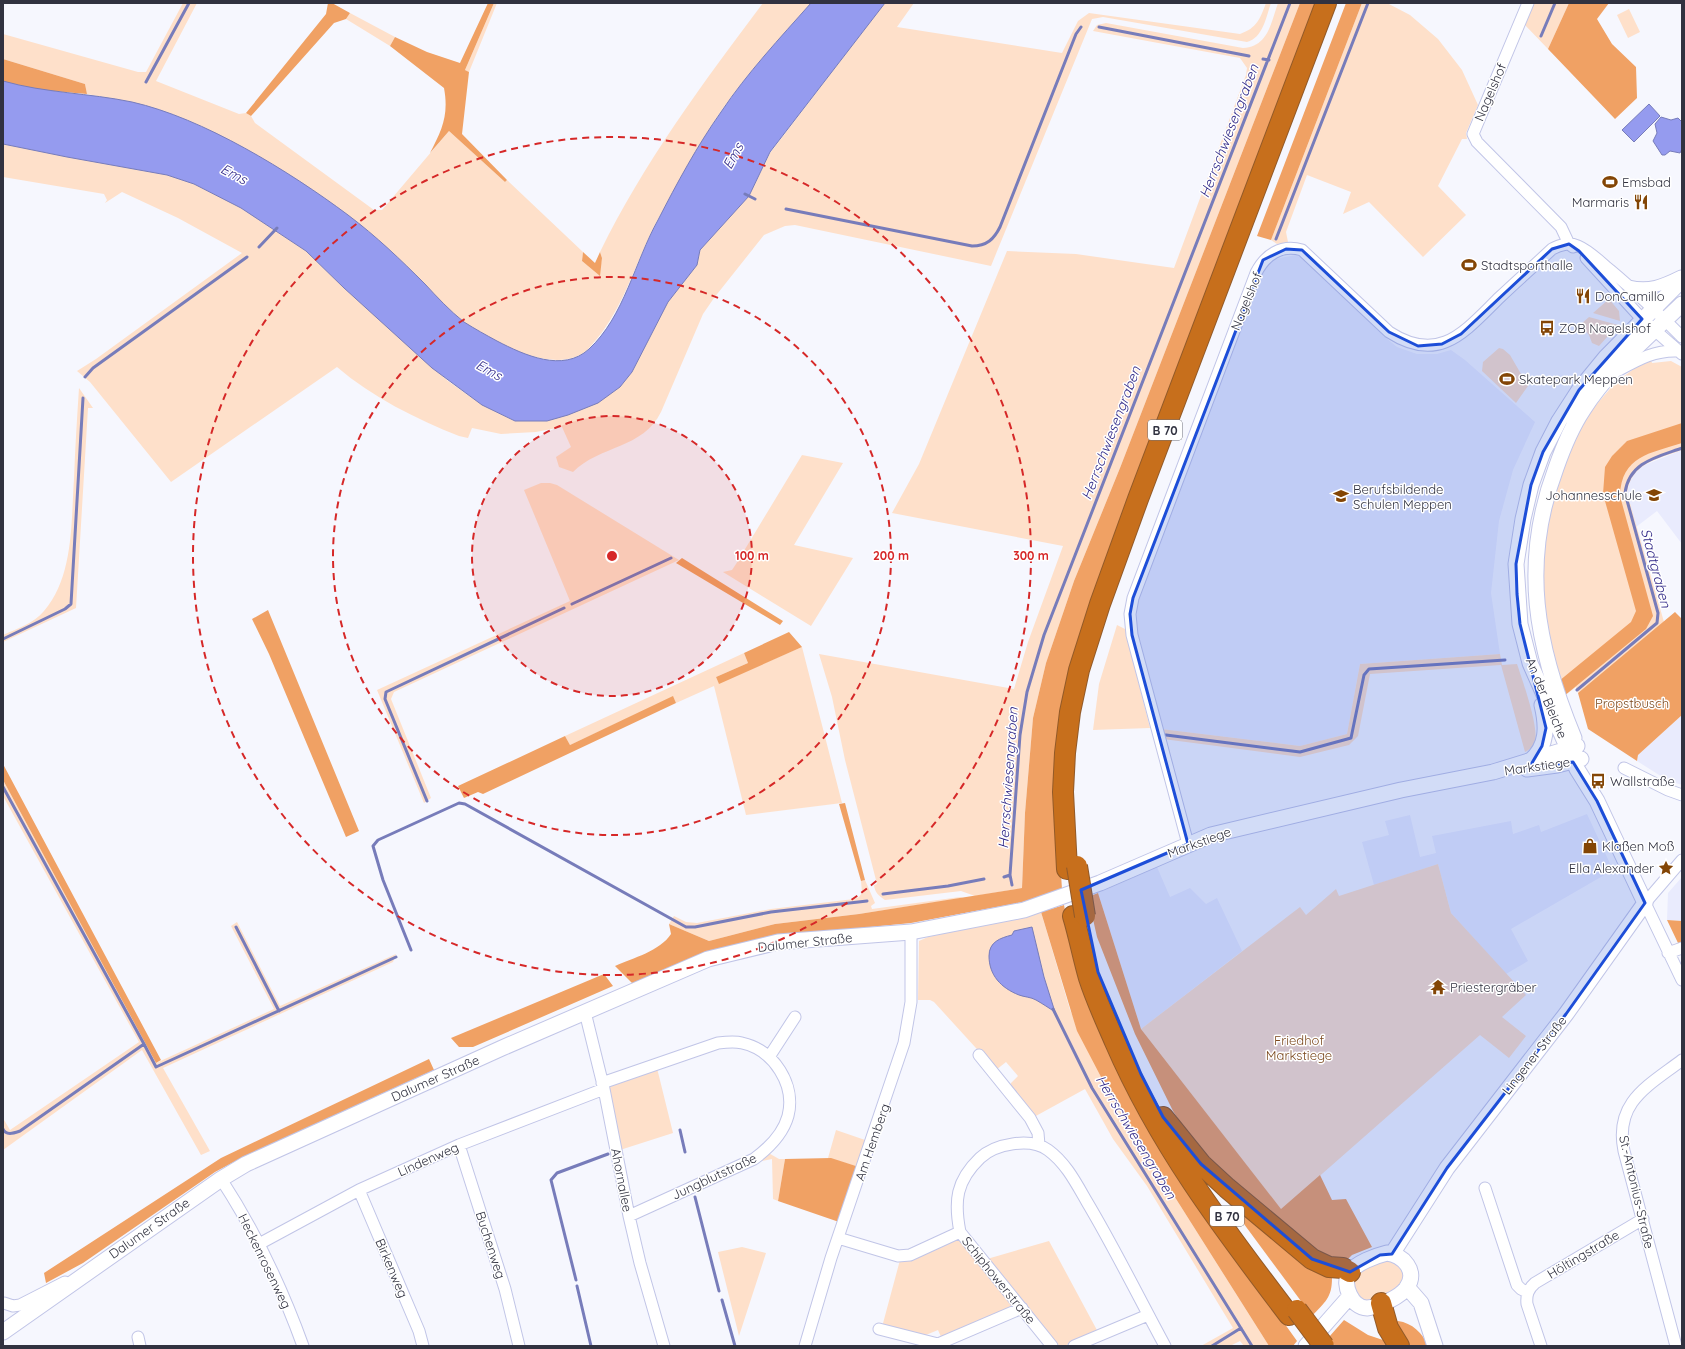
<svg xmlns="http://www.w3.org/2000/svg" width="1685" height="1349" viewBox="0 0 1685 1349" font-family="Quicksand,sans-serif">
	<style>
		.built { fill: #e9ebfd }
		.green { fill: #fee0ca }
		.forest { fill: #f0a164 }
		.water { fill: #959bef; stroke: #777cba }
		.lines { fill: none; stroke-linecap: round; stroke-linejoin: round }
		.stream { stroke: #777cba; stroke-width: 3 }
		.street-casing { stroke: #c1c5e7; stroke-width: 13 }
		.secondary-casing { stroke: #c1c5e7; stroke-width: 17 }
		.highway-casing { stroke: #925a29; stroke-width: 22 }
		.street { stroke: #fff; stroke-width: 11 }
		.secondary { stroke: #fff; stroke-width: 15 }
		.highway { stroke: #c76f1c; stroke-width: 20 }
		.highway-bridge-casing { stroke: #925a29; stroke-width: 22; stroke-linecap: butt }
		.highway-bridge { stroke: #c76f1c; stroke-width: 20 }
		.marked { fill: #1d4ed8; fill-opacity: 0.2; stroke: #1d4ed8; stroke-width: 3; stroke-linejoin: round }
		.ring { fill: none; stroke: #d62828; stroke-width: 2; stroke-dasharray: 7 5 }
		.labels { text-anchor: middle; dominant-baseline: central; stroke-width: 3; stroke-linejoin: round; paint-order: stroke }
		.shield { fill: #fff; stroke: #6f7079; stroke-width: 1 }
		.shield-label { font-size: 12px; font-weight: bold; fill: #313240 }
		.street-label { font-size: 13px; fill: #313240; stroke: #fff }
		.poi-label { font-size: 13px; fill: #313240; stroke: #fff; text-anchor: start }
		.park-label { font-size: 13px; fill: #7b481c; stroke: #fff }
		.water-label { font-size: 14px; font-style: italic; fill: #312988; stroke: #fff }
		.centre { fill: #d62828; stroke: #fff; stroke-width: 2 }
		.ring-label { font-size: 12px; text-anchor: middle; font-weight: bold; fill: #d62828; stroke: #fff; stroke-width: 3; stroke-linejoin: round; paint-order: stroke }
	</style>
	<rect width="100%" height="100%" fill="#f6f7fe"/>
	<path class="built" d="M1296 255 1303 258 1385 337 1397 347 1417 354H1437L1451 350 1465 360 1535 422 1513 470 1499 521 1491 593 1500 654 1360 664 1347 734 1300 746 1161 729 1135 632 1138 599 1261 275 1267 265 1275 259Z
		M1682 450V544L1657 511 1636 527 1627 493 1631 478 1640 467Z
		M1682 715V785L1667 780 1637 761 1638 755Z
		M1587 814 1613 870 1511 929 1528 961 1506 974 1451 913 1438 864 1374 885 1362 842 1389 835 1385 821 1410 815 1420 857 1436 853 1432 836 1511 821 1513 834 1539 825 1541 832Z
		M1157 867 1170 897 1190 888 1206 904 1217 898 1242 951 1141 1029 1098 893Z
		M1682 877V921L1667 920 1668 893Z"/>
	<path class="green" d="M183 3H197L156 81 239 114 246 113 251 116 255 123 374 210H382L449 131 505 182 507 180 583 252 582 261 599 275 602 258 600 252C644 162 703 83 763 3H811C780 38 748 72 721 111 698 145 678 183 658 219 635 262 624 310 590 347 560 380 491 342 463 321 432 297 406 263 376 238 344 211 309 187 273 165 238 144 200 124 161 110 137 102 112 99 87 94L85 84 3 59V34L138 72H146Z
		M494 3H497L469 72 465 70Z
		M885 3H914L897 27 1062 53 1078 21 1089 13 1240 34C1257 28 1260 19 1266 3H1271C1266 17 1263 38 1247 42L1103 17 1092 19 991 266 795 225 785 226 764 235 714 298 703 314 661 412C643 449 600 445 573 472L559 467 556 457 571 447 562 427 536 432 501 434 472 428 468 438 459 436C416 419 372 397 337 367L171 482 90 382 77 371 96 359 242 253 178 218 122 192 105 203 107 200 104 194 3 177V144L67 157 167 175 194 184 241 208 306 251 344 288 448 381 482 405 515 421 620 387 632 372 668 302 697 265 700 250 749 196 770 153Z
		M1278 3H1300L1120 468 1074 581 1046 663 1033 718 1025 813 1022 888 975 896 961 891 885 900C879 896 875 893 874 885L877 884 845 760 832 697 819 654 1014 689 1028 642 1063 546 892 513 919 464 1007 251 1076 254 1174 268 1246 75 1247 68 1240 58 1093 31 1097 25 1106 23 1243 48C1268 47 1271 23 1278 3Z
		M1362 3H1387L1410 15 1438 39 1462 70 1478 105 1466 133 1467 139H1462L1438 186 1466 215 1423 257 1369 202 1343 214 1351 192 1307 175 1286 232 1288 242 1277 244 1271 240Z
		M1532 3H1569L1548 49 1523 23Z
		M1629 9 1640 32 1628 38 1617 15Z
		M350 13 395 37 390 46 346 19Z
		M1609 299 1619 311 1620 321 1593 313Z
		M1589 317 1618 325 1599 346 1592 343 1589 335 1580 325Z
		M1499 348 1503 349 1510 355 1528 386 1516 403 1482 371 1483 362Z
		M1650 357 1652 363 1671 361 1682 367V450C1658 459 1631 463 1627 493L1664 622 1578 693 1576 687 1564 696 1543 620 1542 542 1568 451 1588 414 1616 382Z
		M79 388 93 408H88L76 608 3 642V635C18 628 33 624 44 611 74 576 71 522 74 479 75 449 77 419 79 388Z
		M802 455 843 463 794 545 853 558 811 626 723 572 732 570 736 564Z
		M541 483H550L557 485 679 560 394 692 391 699 431 798 424 803 377 690 570 601 524 490Z
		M1117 625 1125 629 1150 728 1093 730 1099 684Z
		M802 647 842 803 746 815 714 686 676 703 673 697 570 745 565 736 744 653 748 663 716 677 719 683Z
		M1500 654 1502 665 1517 664C1522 679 1539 727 1535 741 1534 746 1529 750 1525 752L1501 665 1370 674 1358 736 1349 745 1300 757 1163 739 1161 729 1300 746 1347 734 1360 664Z
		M3 780 156 1063 274 1009 231 926 237 922 280 1006 396 954 393 962 163 1068 210 1151 201 1155 142 1050 3 1150V1118L10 1130 139 1042 3 796Z
		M1438 864 1451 913 1526 995 1502 1017 1526 1036 1509 1058 1480 1035 1281 1210 1141 1029 1300 907 1306 915 1336 889 1339 896Z
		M865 880 875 903 871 906 872 909 960 897 963 898 859 914 775 924 709 941 669 924 674 916 686 922 697 923 771 909 854 899 859 897 862 893 861 881Z
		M1041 912 1070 1010 1111 1096 1269 1346H1244L1240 1341 1230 1346H1201L1233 1328 1147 1186 1113 1139 1085 1089 1034 1117 1010 1087 1011 1083 1018 1076 1006 1062 996 1070 934 1002 930 1000H918L919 941 928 937Z
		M656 1064 673 1133 620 1150 606 1082Z
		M836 1130 868 1141 859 1167 828 1158Z
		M765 1151 779 1159H785L778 1201 773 1199 772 1159 742 1165Z
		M952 1240 961 1241 1013 1303 1009 1310 942 1339 938 1330 921 1337 882 1327 900 1260Z
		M1049 1241 1098 1332 1064 1346 1055 1344 987 1259Z
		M742 1247 766 1253 739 1336 718 1252Z
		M1392 1259 1404 1270C1403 1295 1386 1295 1366 1302L1353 1294V1278C1363 1268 1378 1260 1392 1259Z"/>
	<path class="forest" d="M328 3H332L350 13 346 19 334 23 251 116 246 113 326 14Z
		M488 3H494L465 70 469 72 462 134 507 180 505 182 449 131 430 153C442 130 449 115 444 88L390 46 395 37 427 52 460 63Z
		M1300 3H1316L1094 596 1057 816 1062 889 1023 902 911 923 779 936 633 984 615 966C633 958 660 951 671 934L669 924 709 941 775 924 859 914 1022 888 1025 813 1033 718 1046 663 1074 581 1120 468Z
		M1346 3H1362L1271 240 1257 236Z
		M1569 3H1609L1597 19 1612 44 1636 67 1637 98 1615 119 1548 49Z
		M3 59 85 84 87 94 40 90 4 82 3 81Z
		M583 252 595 263 600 252 602 258 600 276 582 261Z
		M1682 423V443C1651 453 1621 456 1620 496L1653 616 1646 629 1564 696 1559 681 1631 622 1636 611 1603 494 1605 467 1612 456 1627 441Z
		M682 558 783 621 780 625 676 563Z
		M268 610 359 831 346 837 269 654 252 619Z
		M1675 612 1682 619V715L1638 755 1637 761 1588 729 1578 693Z
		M789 632 802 647 719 684 716 677 748 663 744 653Z
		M673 696 676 703 483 794 478 792 464 798 458 786 565 736 570 745Z
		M3 764 161 1060 156 1063 3 780Z
		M845 803 865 880 861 881 839 804Z
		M1098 893 1141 1029 1281 1209 1320 1175 1332 1200 1346 1199 1372 1247 1352 1255 1344 1263 1328 1261 1202 1157 1173 1111 1135 1034 1097 937 1088 897Z
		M1064 905 1070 937 1081 972 1232 1250 1297 1341 1293 1346H1269L1111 1096 1077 1031 1041 912Z
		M1667 920 1682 921V942L1678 943Z
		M604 974 613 986 473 1047H459L451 1038Z
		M429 1059 434 1070 245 1156 215 1172 83 1263 46 1283 44 1273 221 1158Z
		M831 1158 859 1167 839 1222 778 1201 785 1159Z
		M1227 1201 1309 1268 1332 1278C1332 1298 1325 1302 1312 1316Z
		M1344 1320 1368 1335 1389 1342 1391 1346H1335L1329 1337Z
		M1398 1321C1412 1323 1423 1333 1428 1346H1406L1394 1323Z"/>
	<path class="water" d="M811 3H885L770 152 749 196 700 250 697 265 668 302 632 372 620 387 598 403 568 415 547 421H515L482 405 432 368 344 288 306 251 241 208 194 184 167 175 67 157 3 144V81C45 93 89 93 132 102 203 118 289 171 348 215 376 236 401 260 425 284 437 297 450 311 464 322 475 329 486 335 497 341 524 355 563 373 589 349 624 317 635 261 658 220 677 183 697 146 721 112 747 73 780 38 811 3Z
		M1649 104 1660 116 1634 142 1622 130Z
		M1661 117 1671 120 1678 118 1682 122V149L1680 153 1670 151 1665 155H1662L1653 141 1657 133 1655 124Z
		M1032 927 1044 977 1055 1012C1049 1008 1043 1004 1036 1000 1031 997 1024 997 1019 995 1001 988 989 975 989 956 989 942 1000 938 1012 935L1014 931Z"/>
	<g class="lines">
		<path class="stream" d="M1099 27 1249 56
			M1541 36 1555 3
			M1263 59 1269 60
			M146 82 189 3
			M745 194 755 199
			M786 209 972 246C987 246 994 239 1000 227L1076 34 1081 27
			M1276 239 1368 3
			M259 247 277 228
			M85 377 93 368 247 257
			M572 604 671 558
			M3 639 65 609 71 604 83 398
			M1577 690 1657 623 1658 613 1625 493C1629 462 1657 457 1682 448
			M1166 735 1300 752 1351 738 1364 675 1369 669 1505 660
			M3 787 144 1044
			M427 801 385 699 386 692 564 608
			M1004 877 1010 875
			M1012 885 1010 875 1020 735 1027 692 1044 635 1290 3
			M883 894 948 886 984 879
			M236 927 279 1011
			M411 950 383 880 373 846 378 840 459 803 465 804 686 927H695L771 912 867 901
			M1053 1009 1092 1088 1252 1346
			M3 1129C6 1136 14 1133 20 1131L144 1044 156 1067 396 957
			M680 1130 685 1152
			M695 1197 719 1291
			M576 1280 551 1180 557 1173 608 1154
			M577 1286 591 1346
			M722 1300 735 1346
			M1212 1346 1241 1328"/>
		<g class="street-casing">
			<path id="street" d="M1528 3 1473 134 1477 142 1561 227 1569 244 1573 247
				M1586 258 1642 319 1682 354
				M1629 286C1649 291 1663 285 1681 276
				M1619 370C1639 359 1655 350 1678 351
				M1624 768 1668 790 1682 795
				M1188 844 1132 635 1130 614 1133 598 1256 273C1265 255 1281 244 1302 250L1389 332C1440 365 1465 331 1500 297 1517 281 1535 265 1552 249 1560 245 1568 242 1578 246 1590 251 1600 262 1610 270 1635 291 1659 314 1682 337
				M1682 860 1645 903 1682 980
				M1668 953 1682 948
				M585 1012 604 1089 629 1216 640 1263 664 1346
				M979 1055 1030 1118 1038 1133 1039 1145
				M769 1057 795 1017
				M602 1083 718 1043C726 1042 735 1041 742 1043 774 1050 796 1085 788 1116 783 1134 769 1148 754 1159L629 1216
				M459 1145 505 1289 519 1346
				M221 1179C255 1231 282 1288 303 1346
				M1485 1188 1517 1285 1521 1289 1527 1292
				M359 1190 419 1331 423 1346
				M838 1238 898 1256 910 1255 960 1232
				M259 1244 359 1190 459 1145 604 1089
				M4 1303 13 1306 20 1305 65 1282
				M879 1329 938 1344 1022 1308
				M138 1337 140 1346
				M805 1346 831 1258 904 1043 911 1002V932
				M1052 1346 960 1232C954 1201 956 1181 980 1158 995 1144 1030 1137 1048 1150 1066 1163 1076 1183 1087 1202 1115 1249 1139 1298 1165 1346
				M1074 1346 1148 1315
				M1541 1346 1527 1304C1526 1295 1528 1289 1535 1283L1643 1219
				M1676 1346 1624 1151C1614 1102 1648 1086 1682 1060"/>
		</g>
		<g class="secondary-casing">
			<path id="secondary" d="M1574 738C1536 646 1520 564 1556 468 1563 448 1571 428 1583 410 1608 370 1648 337 1682 304
				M1530 761C1548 746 1547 726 1542 705
				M1527 769 1557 765 1581 759
				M1387 1253C1403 1255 1418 1271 1407 1287 1401 1297 1378 1307 1367 1308 1352 1308 1342 1285 1349 1273 1356 1263 1375 1256 1387 1253Z
				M1392 1254 1447 1168 1566 1014 1645 903 1597 801 1577 769 1530 663 1520 624 1516 564 1523 519 1531 485 1543 452 1559 421 1579 390 1606 357 1682 280
				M1407 1287 1421 1303 1435 1346
				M3 1332 221 1179 246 1164 502 1048 708 959 778 942 911 932 1024 910 1100 883 1211 835 1401 790 1493 772 1577 746
				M1306 1346 1350 1296"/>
		</g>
		<g class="highway-casing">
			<path id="highway" d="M1067 869 1063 792 1065 753 1070 712 1079 670 1100 604 1138 499 1326 3
				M1073 916C1079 936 1083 957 1089 978 1096 1000 1106 1021 1115 1042 1159 1144 1222 1227 1289 1315
				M1163 1117 1201 1164 1227 1188 1312 1259 1329 1267 1343 1268 1350 1272
				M1381 1303 1388 1328 1399 1346"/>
		</g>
		<use href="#street" class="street"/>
		<use href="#secondary" class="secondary"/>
		<use href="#highway" class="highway"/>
		<g class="highway-bridge-casing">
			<path id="highway-bridge" d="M1077 866 1085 916
				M1297 1310 1324 1346"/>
		</g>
		<use href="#highway-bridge" class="highway-bridge"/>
	</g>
	<path class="marked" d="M1569 244 1579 251 1642 319 1579 390 1543 452 1531 485 1516 564 1517 594 1520 624 1546 728 1542 746 1529 768 1573 762 1597 801 1645 903 1566 1014 1447 1168 1392 1254 1380 1255 1350 1272 1312 1259 1201 1164 1163 1117 1141 1074 1098 972 1081 890 1188 844 1132 635 1130 614 1133 598 1263 260 1286 249 1302 250 1389 332 1418 346 1442 344 1461 334 1552 249Z"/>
	<circle cx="612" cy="556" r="140" fill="#d62828" fill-opacity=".12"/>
	<g class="ring">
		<circle cx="612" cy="556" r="140"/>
		<circle cx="612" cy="556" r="279"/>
		<circle cx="612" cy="556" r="419"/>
	</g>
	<defs>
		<g id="stadium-bare" transform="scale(1.2)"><path d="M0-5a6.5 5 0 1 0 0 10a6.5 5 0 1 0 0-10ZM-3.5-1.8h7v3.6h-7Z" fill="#834505" stroke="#fff" stroke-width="2.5" paint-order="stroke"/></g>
		<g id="restaurant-bare" transform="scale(1.2)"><path d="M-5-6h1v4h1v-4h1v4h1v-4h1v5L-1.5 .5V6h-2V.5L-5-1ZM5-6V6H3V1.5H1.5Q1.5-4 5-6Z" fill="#834505" stroke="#fff" stroke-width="2.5" paint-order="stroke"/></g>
		<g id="bus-bare" transform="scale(1.2)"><path d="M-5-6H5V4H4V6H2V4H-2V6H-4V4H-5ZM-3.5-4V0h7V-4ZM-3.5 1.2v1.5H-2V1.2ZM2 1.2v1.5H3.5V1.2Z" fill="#834505" stroke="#fff" stroke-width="2.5" paint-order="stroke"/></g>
		<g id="school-bare" transform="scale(1.2)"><path d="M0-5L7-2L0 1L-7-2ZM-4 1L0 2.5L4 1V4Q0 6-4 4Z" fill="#834505" stroke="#fff" stroke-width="2.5" paint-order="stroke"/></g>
		<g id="shop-bare" transform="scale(1.2)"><path d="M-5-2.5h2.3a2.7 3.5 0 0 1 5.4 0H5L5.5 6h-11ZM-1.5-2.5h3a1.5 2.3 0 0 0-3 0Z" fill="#834505" stroke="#fff" stroke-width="2.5" paint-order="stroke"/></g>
		<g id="sight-bare" transform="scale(1.2)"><path d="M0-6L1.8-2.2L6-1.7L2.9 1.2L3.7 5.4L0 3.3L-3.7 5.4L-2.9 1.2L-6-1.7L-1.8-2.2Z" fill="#834505" stroke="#fff" stroke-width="2.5" paint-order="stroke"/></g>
		<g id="temple-bare" transform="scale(1.2)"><path d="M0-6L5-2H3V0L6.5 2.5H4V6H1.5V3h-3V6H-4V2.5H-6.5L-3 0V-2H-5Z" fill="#834505" stroke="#fff" stroke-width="2.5" paint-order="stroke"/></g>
	</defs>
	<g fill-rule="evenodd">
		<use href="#stadium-bare" x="1610" y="182"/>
		<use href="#restaurant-bare" x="1641" y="202"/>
		<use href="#stadium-bare" x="1469" y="265"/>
		<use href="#restaurant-bare" x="1583" y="296"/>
		<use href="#bus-bare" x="1547" y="328"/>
		<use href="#stadium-bare" x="1507" y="379"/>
		<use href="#school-bare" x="1654" y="495"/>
		<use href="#school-bare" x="1341" y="496"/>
		<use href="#bus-bare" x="1598" y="781"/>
		<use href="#shop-bare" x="1590" y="846"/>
		<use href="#sight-bare" x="1666" y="868"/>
		<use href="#temple-bare" x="1438" y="987"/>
	</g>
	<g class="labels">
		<g class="shield">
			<rect x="1148" y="420" width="34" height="20" rx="3"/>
			<rect x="1210" y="1206" width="34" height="20" rx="3"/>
		</g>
		<g class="shield-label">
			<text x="1165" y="430">B 70</text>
			<text x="1227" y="1216">B 70</text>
		</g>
		<g class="street-label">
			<text transform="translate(1490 92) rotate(-67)">Nagelshof</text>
			<text transform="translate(1246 301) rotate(-68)">Nagelshof</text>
			<text transform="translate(1547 698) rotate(67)">An der Bleiche</text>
			<text transform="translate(1537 766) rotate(-8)">Markstiege</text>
			<text transform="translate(1199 842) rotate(-20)">Markstiege</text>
			<text transform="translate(805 942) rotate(-6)">Dalumer Straße</text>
			<text transform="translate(1534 1055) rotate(-52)">Lingener Straße</text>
			<text transform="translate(435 1078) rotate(-24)">Dalumer Straße</text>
			<text transform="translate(872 1142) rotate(-71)">Am Hemberg</text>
			<text transform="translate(428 1159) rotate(-24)">Lindenweg</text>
			<text transform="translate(714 1176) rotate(-25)">Jungblutstraße</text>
			<text transform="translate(622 1180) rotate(79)">Ahornallee</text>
			<text transform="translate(1637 1192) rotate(77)">St.-Antonius-Straße</text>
			<text transform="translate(149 1228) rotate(-35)">Dalumer Straße</text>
			<text transform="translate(491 1245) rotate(72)">Buchenweg</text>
			<text transform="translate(1583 1254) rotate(-31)">Höltingstraße</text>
			<text transform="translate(265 1261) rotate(64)">Heckenrosenweg</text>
			<text transform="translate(392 1268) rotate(67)">Birkenweg</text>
			<text transform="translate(999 1280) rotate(51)">Schiphowerstraße</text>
		</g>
		<g class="poi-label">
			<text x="1622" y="182">Emsbad</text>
			<text x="1629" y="202" text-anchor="end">Marmaris</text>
			<text x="1481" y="265">Stadtsporthalle</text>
			<text x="1595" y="296">DonCamillo</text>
			<text x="1559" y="328">ZOB Nagelshof</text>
			<text x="1519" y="379">Skatepark Meppen</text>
			<text x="1353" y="489">Berufsbildende<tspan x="1353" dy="15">Schulen Meppen</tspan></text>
			<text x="1642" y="495" text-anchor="end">Johannesschule</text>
			<text x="1610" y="781">Wallstraße</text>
			<text x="1602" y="846">Klaßen Moß</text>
			<text x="1654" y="868" text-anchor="end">Ella Alexander</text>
			<text x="1450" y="987">Priestergräber</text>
		</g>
		<g class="park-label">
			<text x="1632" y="703">Propstbusch</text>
			<text x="1299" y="1040">Friedhof<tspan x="1299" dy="15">Markstiege</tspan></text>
		</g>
		<g class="water-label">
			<text transform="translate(1229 131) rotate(-69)">Herrschwiesengraben</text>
			<text transform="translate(733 156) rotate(-61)">Ems</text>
			<text transform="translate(234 174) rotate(28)">Ems</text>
			<text transform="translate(489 370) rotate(29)">Ems</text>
			<text transform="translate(1111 433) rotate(-69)">Herrschwiesengraben</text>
			<text transform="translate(1656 568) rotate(75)">Stadtgraben</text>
			<text transform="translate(1008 778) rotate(-86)">Herrschwiesengraben</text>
			<text transform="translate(1136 1137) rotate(59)">Herrschwiesengraben</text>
		</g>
	</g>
	<circle cx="612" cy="556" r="6" class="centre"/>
	<g class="ring-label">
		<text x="752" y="560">100 m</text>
		<text x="891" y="560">200 m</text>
		<text x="1031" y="560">300 m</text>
	</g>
	<rect width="1685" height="1349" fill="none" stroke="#313240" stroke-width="8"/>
</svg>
